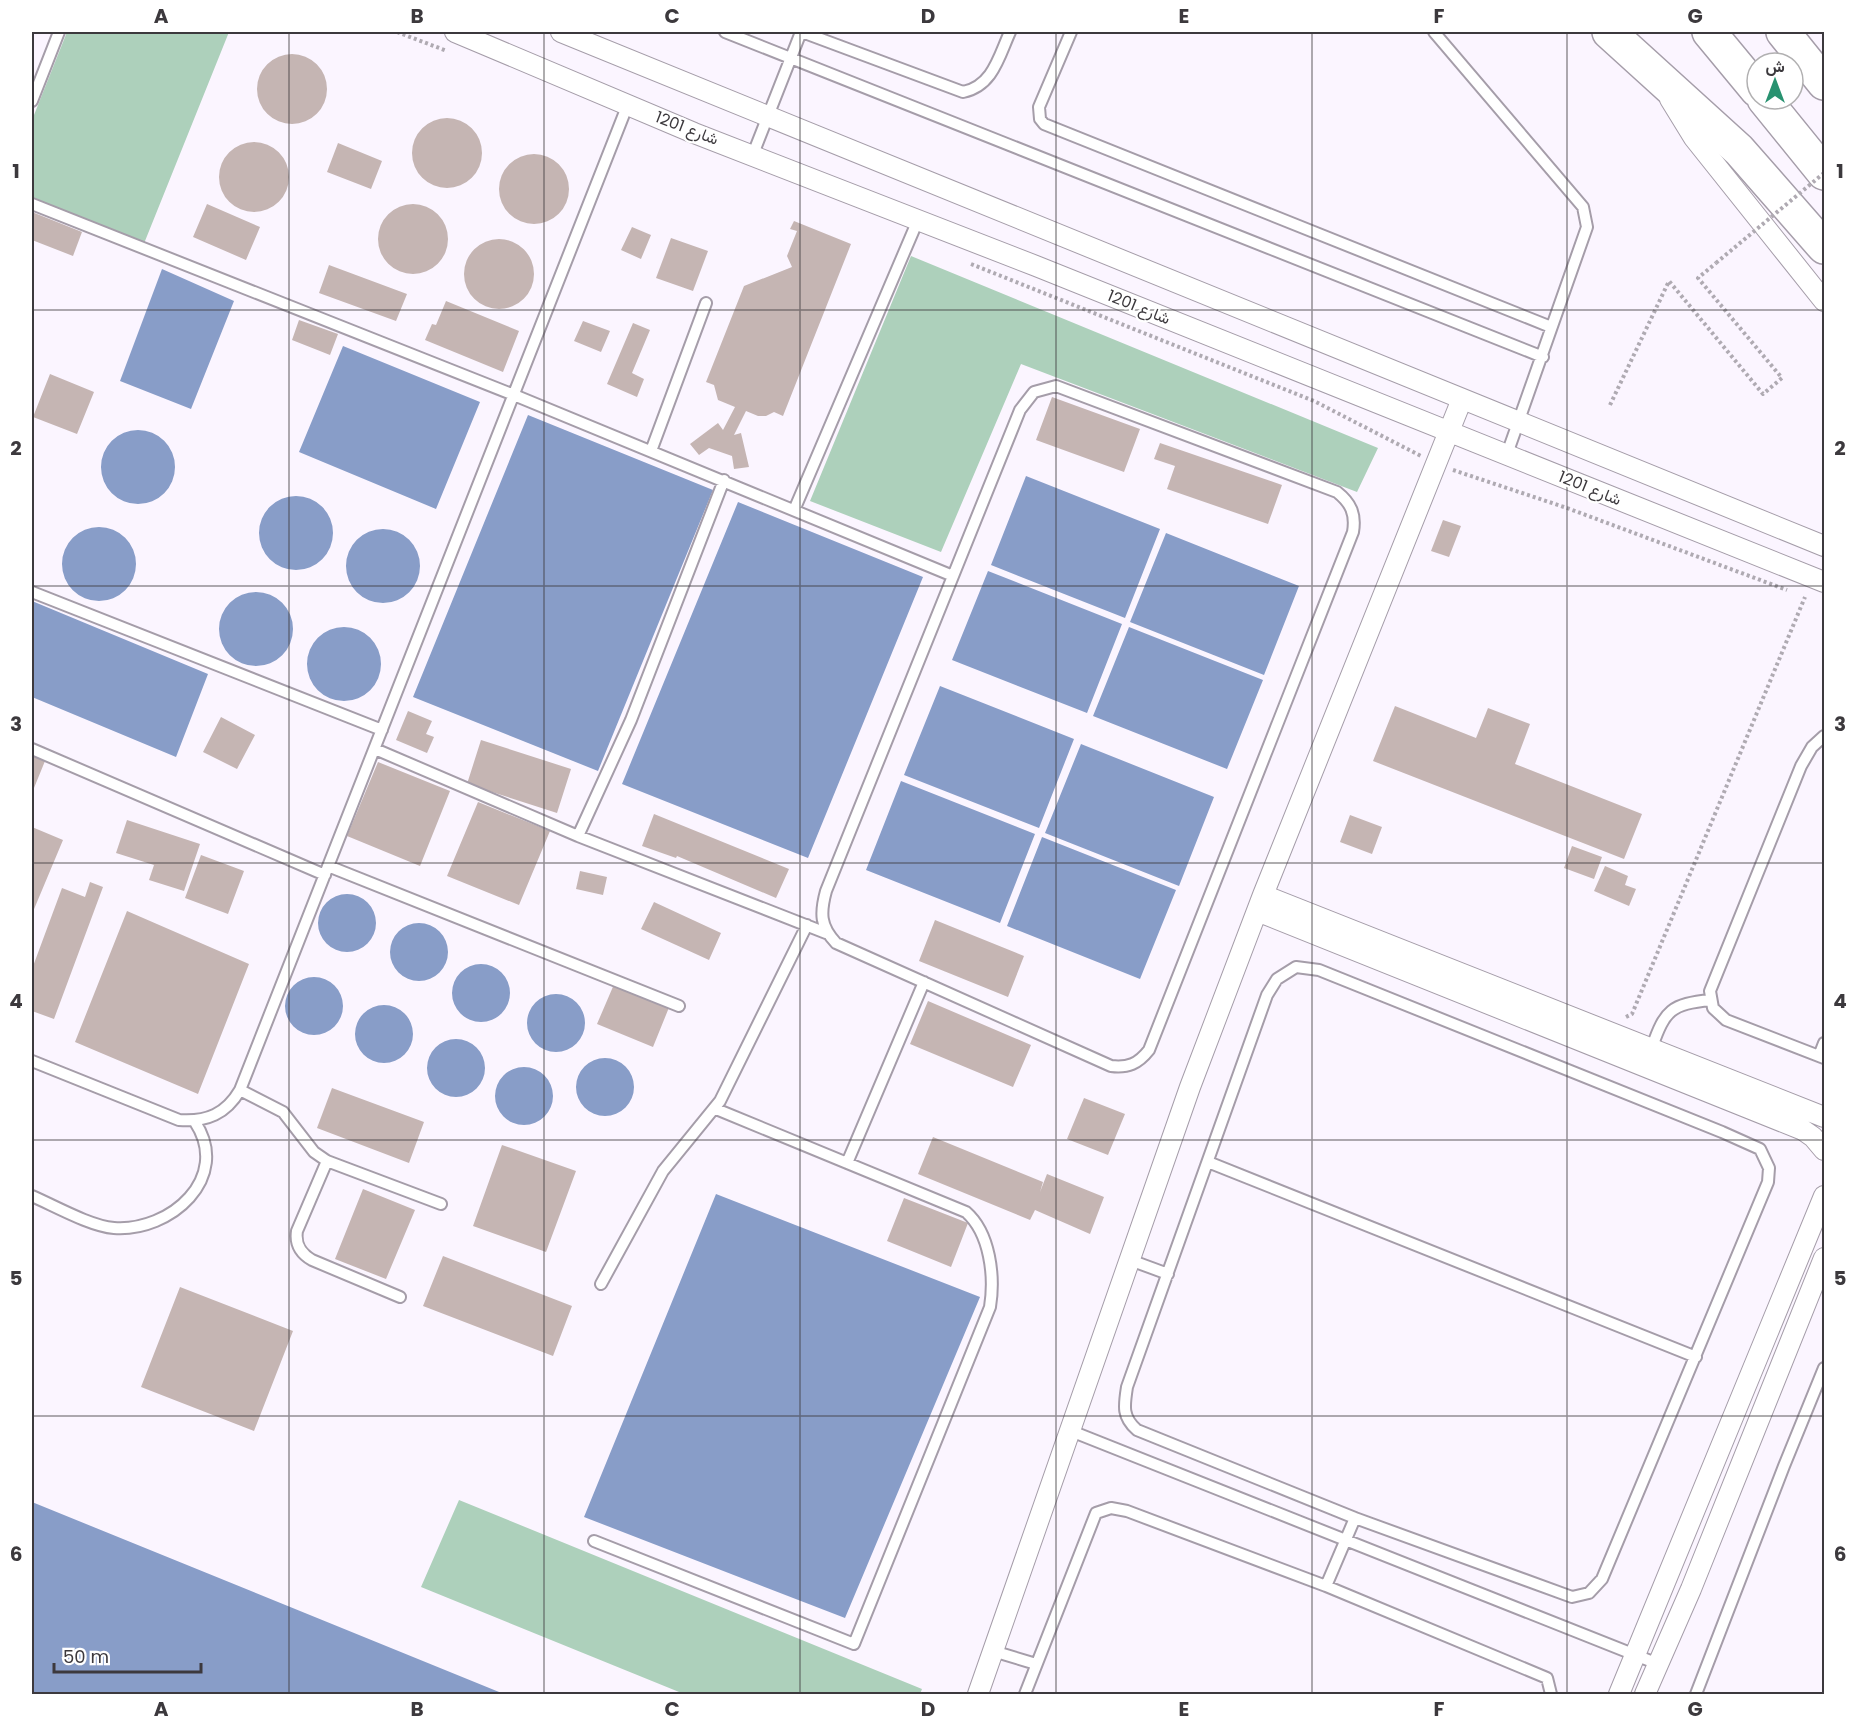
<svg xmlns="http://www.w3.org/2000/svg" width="1856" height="1726" viewBox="0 0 1856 1726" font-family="Poppins,Vazirmatn,sans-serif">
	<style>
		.green { fill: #add0bb }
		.water { fill: #889dc8 }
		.building { fill: #c5b5b3 }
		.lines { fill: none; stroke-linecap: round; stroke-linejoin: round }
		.service-casing { stroke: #a59da9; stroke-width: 14 }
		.minor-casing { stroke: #a59da9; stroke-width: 22 }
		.motorway-casing { stroke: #a59da9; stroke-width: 36 }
		.path { stroke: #afaab2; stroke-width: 4; stroke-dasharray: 3 3; stroke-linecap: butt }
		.service { stroke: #fff; stroke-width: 10 }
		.minor { stroke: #fff; stroke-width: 20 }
		.motorway { stroke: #fff; stroke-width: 33 }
		.path-bridge { stroke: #afaab2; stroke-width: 4; stroke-dasharray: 3 3; stroke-linecap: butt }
		.grid { fill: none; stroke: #3c393d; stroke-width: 1.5; stroke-opacity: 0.55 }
		.labels { text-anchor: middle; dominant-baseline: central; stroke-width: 4.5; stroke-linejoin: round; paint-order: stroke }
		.street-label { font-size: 16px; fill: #3c393d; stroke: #fff }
		.neatline { fill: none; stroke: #3c393d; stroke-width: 2 }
		.grid-label { font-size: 20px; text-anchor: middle; font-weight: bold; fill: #3c393d }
	</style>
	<rect width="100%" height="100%" fill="#fbf5ff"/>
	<path class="green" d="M67 32H229L143 246 32 201V120Z
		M911 256 1378 448 1357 492 1021 364 941 552 810 501Z
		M459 1500 922 1689 920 1694H684L421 1587Z"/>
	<path class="water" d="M162 269 234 301 191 409 120 381Z
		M343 346 480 402 436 509 299 452Z
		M528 415 713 490 598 771 413 697Z
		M101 467a37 37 0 1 1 74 0a37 37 0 1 1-74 0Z
		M1026 476 1160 529 1125 618 991 565Z
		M259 533a37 37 0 1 1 74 0a37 37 0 1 1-74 0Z
		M738 502 923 577 808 858 622 784Z
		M62 564a37 37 0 1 1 74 0a37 37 0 1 1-74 0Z
		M346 566a37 37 0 1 1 74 0a37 37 0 1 1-74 0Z
		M1166 533 1299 586 1264 675 1130 622Z
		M988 571 1122 624 1087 713 952 660Z
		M219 629a37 37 0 1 1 74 0a37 37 0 1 1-74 0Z
		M32 601 208 674 176 757 32 697Z
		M307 664a37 37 0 1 1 74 0a37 37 0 1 1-74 0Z
		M1129 627 1263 680 1227 769 1093 716Z
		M940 686 1074 739 1039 828 904 775Z
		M1081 744 1214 797 1179 886 1045 833Z
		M901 781 1035 834 1000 923 866 870Z
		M1042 837 1176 890 1140 979 1007 926Z
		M318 923a29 29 0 1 1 58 0a29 29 0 1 1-58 0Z
		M390 952a29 29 0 1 1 58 0a29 29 0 1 1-58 0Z
		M452 993a29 29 0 1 1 58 0a29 29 0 1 1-58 0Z
		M285 1006a29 29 0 1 1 58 0a29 29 0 1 1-58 0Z
		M527 1023a29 29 0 1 1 58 0a29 29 0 1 1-58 0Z
		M355 1034a29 29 0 1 1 58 0a29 29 0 1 1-58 0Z
		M427 1068a29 29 0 1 1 58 0a29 29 0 1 1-58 0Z
		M576 1087a29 29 0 1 1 58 0a29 29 0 1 1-58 0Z
		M495 1096a29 29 0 1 1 58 0a29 29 0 1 1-58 0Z
		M716 1194 980 1297 845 1618 584 1517Z
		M32 1502 504 1694H32Z"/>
	<path class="building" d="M257 89a35 35 0 1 1 70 0a35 35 0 1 1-70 0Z
		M412 153a35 35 0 1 1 70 0a35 35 0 1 1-70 0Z
		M219 177a35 35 0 1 1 70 0a35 35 0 1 1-70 0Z
		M338 143 382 161 371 189 327 172Z
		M499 189a35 35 0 1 1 70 0a35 35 0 1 1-70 0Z
		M378 239a35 35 0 1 1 70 0a35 35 0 1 1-70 0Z
		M207 204 260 227 246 260 193 237Z
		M32 212 82 232 73 256 32 240Z
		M794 221 851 244 783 416 774 412 766 416H758L746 411 734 435 741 433 749 467 734 469 732 456 709 448 699 455 690 444 718 423 723 430 735 407 718 400 714 385 706 382 744 286 792 267 787 256 797 231 790 229Z
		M632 227 651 235 641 259 621 250Z
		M671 238 708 251 693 291 656 278Z
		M464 274a35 35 0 1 1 70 0a35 35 0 1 1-70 0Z
		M329 265 407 294 396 321 319 293Z
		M446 301 519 331 503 372 425 340 432 324 436 325Z
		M299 320 338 334 330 355 292 340Z
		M583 321 610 331 601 352 574 341Z
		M633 323 650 330 632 373 644 379 637 397 607 384Z
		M50 374 94 392 77 434 33 417Z
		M1052 397 1140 429 1124 472 1036 440Z
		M1160 443 1282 485 1268 524 1167 489 1175 466 1154 459Z
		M1443 520 1461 526 1449 557 1431 551Z
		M1395 706 1476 738 1488 708 1530 724 1515 764 1642 814 1624 859 1373 761Z
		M408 711 432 721 426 734 434 737 427 753 396 740Z
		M221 717 255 735 237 769 203 752Z
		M481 740 571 769 557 813 467 784Z
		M32 756 45 761 34 788 32 787Z
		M378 762 450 791 420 866 347 836Z
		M478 802 550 831 519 905 447 876Z
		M654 814 789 869 776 898 677 856 676 858 642 846Z
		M1350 815 1382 827 1372 854 1340 842Z
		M127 820 200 844 184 891 149 880 154 865 116 853Z
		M32 827 63 840 32 914Z
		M1572 846 1602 857 1594 879 1564 868Z
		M201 855 244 871 228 914 185 898Z
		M1605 866 1628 876 1625 885 1636 889 1629 906 1594 891Z
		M580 871 607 877 603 895 576 889Z
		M90 882 103 887 54 1019 32 1011V969L62 888 85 897Z
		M654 902 721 933 709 960 641 929Z
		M127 911 249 964 198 1094 75 1042Z
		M935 920 1024 956 1008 997 919 961Z
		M615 982 670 1005 653 1047 597 1024Z
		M928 1001 1031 1045 1013 1087 910 1044Z
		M332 1088 424 1122 409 1163 317 1128Z
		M1084 1098 1125 1114 1108 1155 1067 1139Z
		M933 1137 1043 1182 1040 1192 1047 1174 1104 1197 1090 1234 1035 1210 1030 1220 918 1174Z
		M502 1145 576 1171 546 1252 473 1226Z
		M363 1189 415 1210 386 1279 335 1259Z
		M904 1198 968 1223 951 1267 887 1241Z
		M443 1256 572 1306 553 1356 423 1306Z
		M180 1287 293 1331 254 1431 141 1387Z"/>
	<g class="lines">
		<g class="service-casing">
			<path id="service" d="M725 32 1543 357
				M802 32 963 92C993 86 999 56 1010 32
				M1071 32 1039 107 1040 119 1044 124 1551 327
				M1434 32 1583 207 1587 227 1507 454
				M32 101 59 32
				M753 154 801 32
				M32 204 514 395 953 576
				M1056 386 1337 492C1351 503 1356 514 1353 532L1149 1050C1138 1064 1128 1068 1111 1066L836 943C820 926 820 913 826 891L1020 410 1034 392Z
				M651 451 706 303
				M795 508 918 220
				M32 592 382 730
				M1824 736 1812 747 1801 766 1710 991 1713 1008 1726 1020 1824 1058
				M32 749 325 875
				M375 749 578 836 826 933
				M578 836 631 720 724 480
				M328 866 679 1006
				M1296 967 1319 970 1722 1132 1760 1149 1769 1168 1768 1182 1602 1579 1589 1593 1572 1597 1355 1518 1137 1430C1122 1417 1124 1406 1127 1387L1267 995 1277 979Z
				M1652 1047C1665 1010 1671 1004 1711 1000
				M1819 1056 1824 1043
				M32 1061 179 1120C207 1122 226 1114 240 1090L628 104
				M240 1090 283 1112 314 1152 327 1161 441 1204
				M327 1161 297 1231C295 1244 300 1253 312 1260L400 1297
				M1208 1162 1696 1357
				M847 1163 924 982
				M32 1196C55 1206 90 1226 114 1228 170 1232 232 1178 195 1122
				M1130 1260 1168 1274
				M601 1284 663 1171 720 1101 807 925
				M1071 1431 1658 1664
				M594 1541 854 1644 990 1307C995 1276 990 1233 966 1212L716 1109
				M1326 1586 1355 1518
				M993 1651 1036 1664
				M1025 1694 1096 1513 1111 1508 1127 1511 1326 1586 1547 1678 1551 1694
				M1696 1694 1784 1466 1824 1368"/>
		</g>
		<g class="minor-casing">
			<path id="minor" d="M455 32 694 133 1036 266 1824 582
				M561 32 1824 546
				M1670 99 1694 138 1824 301
				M1263 895 1824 1117
				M1257 911 1803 1130 1813 1137 1824 1150
				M978 1694 1190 1087 1263 895 1462 399
				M1619 1694 1824 1196
				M1645 1694 1691 1589 1824 1258"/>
		</g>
		<g class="motorway-casing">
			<path id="motorway" d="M1609 32 1739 150 1824 247
				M1709 32 1757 90
				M1783 32 1824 83
				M1764 99 1824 173"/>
		</g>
		<path class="path" d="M397 32 447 51
			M971 264 1314 401 1421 456
			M1610 405 1669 281 1763 394 1782 378 1698 278 1716 263
			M1453 470 1567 508 1787 590
			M1626 1017 1632 1014 1805 597"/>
		<use href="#service" class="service"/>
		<use href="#minor" class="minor"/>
		<use href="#motorway" class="motorway"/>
		<path class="path-bridge" d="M1716 263 1824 173"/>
	</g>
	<path class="grid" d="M289 32V1694M544 32V1694M800 32V1694M1056 32V1694M1312 32V1694M1567 32V1694M32 310H1824M32 586H1824M32 863H1824M32 1140H1824M32 1416H1824"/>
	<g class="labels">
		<g class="street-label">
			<text transform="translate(687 128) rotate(21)">شارع 1201</text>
			<text transform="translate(1139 307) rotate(22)">شارع 1201</text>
			<text transform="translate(1590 488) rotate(22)">شارع 1201</text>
		</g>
	</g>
	<rect width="1856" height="1726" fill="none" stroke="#ffffff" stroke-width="66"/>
	<g transform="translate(1775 81)"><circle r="28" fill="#ffffff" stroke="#b1b0b1" stroke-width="1.5"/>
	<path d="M0-4.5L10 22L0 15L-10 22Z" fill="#289270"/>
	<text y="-9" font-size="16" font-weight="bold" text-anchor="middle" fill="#3c393d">ش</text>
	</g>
	<path d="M54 1663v9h147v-9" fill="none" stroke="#3c393d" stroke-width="3"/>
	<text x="63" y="1663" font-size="18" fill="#3c393d" stroke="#ffffff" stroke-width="4.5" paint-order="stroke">50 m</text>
	<rect x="33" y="33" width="1790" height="1660" class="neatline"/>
	<g class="grid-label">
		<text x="161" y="23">A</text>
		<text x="417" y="23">B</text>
		<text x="672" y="23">C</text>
		<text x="928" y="23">D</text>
		<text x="1184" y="23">E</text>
		<text x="1439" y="23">F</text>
		<text x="1695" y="23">G</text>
		<text x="16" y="178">1</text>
		<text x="1840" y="178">1</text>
		<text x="16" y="455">2</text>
		<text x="1840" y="455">2</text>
		<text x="16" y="731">3</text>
		<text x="1840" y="731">3</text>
		<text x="16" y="1008">4</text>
		<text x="1840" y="1008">4</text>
		<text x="16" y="1285">5</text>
		<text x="1840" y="1285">5</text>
		<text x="16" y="1561">6</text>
		<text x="1840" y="1561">6</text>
		<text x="161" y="1716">A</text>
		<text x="417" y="1716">B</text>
		<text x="672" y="1716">C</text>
		<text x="928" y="1716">D</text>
		<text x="1184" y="1716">E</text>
		<text x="1439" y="1716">F</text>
		<text x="1695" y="1716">G</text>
	</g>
</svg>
